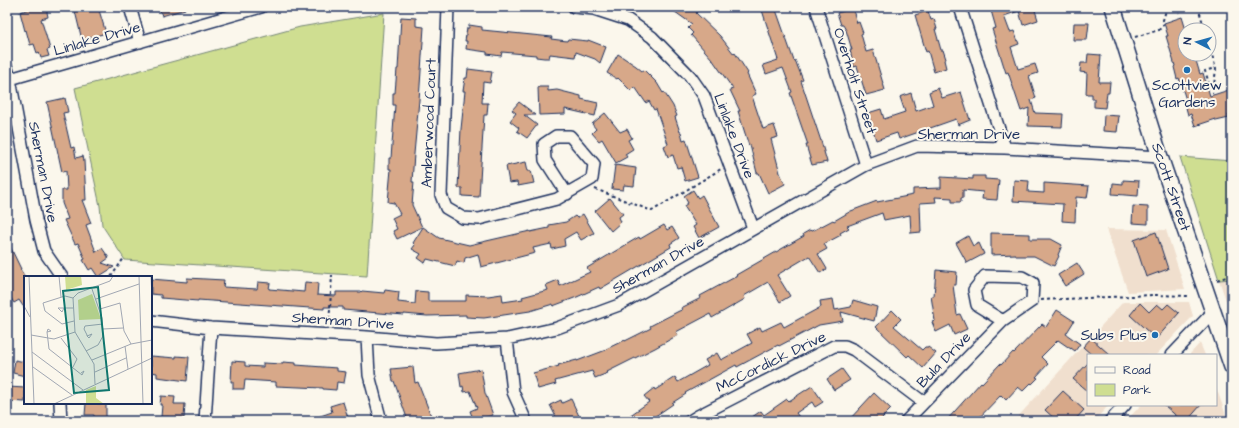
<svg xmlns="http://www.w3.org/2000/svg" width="1239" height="428" viewBox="0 0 1239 428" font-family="'Architects Daughter',sans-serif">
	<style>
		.built { fill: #f0dfce }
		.green { fill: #cfde91; stroke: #758678 }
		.building { fill: #d7a889; stroke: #1b2f5e }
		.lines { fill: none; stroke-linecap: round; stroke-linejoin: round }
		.street-casing { stroke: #1b2f5e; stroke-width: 14 }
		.secondary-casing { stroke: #1b2f5e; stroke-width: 18 }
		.path { stroke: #1b2f5e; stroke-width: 2; stroke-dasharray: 3 3; stroke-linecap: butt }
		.street { stroke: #fbf7ec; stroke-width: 11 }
		.secondary { stroke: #fbf7ec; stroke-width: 15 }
		.poi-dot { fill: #1f6fb2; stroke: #fbf7ec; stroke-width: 1.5 }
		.labels { text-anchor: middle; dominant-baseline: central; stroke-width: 4; stroke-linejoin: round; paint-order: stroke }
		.street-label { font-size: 15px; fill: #1b2f5e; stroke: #fbf7ec }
		.poi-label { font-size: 15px; fill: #1b2f5e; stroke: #fbf7ec }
		.inset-road { fill: none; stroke: #a1a7b3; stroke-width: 1 }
		.view { fill: #0f766e; fill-opacity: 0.15; stroke: #0f766e; stroke-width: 2 }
		.inset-edge { fill: none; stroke: #1b2f5e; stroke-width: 2 }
	</style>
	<rect width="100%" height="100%" fill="#fbf7ec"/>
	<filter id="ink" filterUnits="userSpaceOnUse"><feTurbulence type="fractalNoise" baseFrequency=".025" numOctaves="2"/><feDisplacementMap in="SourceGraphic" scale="8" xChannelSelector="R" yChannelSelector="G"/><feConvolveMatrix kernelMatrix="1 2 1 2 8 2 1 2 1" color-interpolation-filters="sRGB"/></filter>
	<g filter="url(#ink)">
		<path class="built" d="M1106 229 1166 230 1185 289 1128 292Z
			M1232 279V318L1219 280Z
			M1123 302H1189L1193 316 1156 355H1088V405H1109L1094 421H1014Z
			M1200 343 1205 355H1189Z
			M1216 387 1228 421H1126L1141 405H1216Z"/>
		<path class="green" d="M384 13 367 276 125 260 102 225 100 206 75 88 300 27Z
			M1180 157 1232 161V279L1219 280Z"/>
		<path class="building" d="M37 7H46L48 17 41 19 50 49 47 50 49 56 41 58 39 52 37 53 34 44 30 45 26 30 25 31 20 12Z
			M74 7H98L106 33 82 40Z
			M159 7H185V9L162 16Z
			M668 7H700L696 13 720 36 734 54 735 53 748 73 747 74 756 94 752 96 763 129 774 125 778 137 771 139 780 173 785 184 768 193 759 173H757L750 145 749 146 738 111H740L730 90 733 89 712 59 691 35 693 33 688 28 692 24Z
			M761 7H775L794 61 795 60 803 80 801 81 821 141 827 162 812 165 806 145H808L790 93 792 92 783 68 766 74 763 65 778 60Z
			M842 7H852L857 23 859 22 863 33 861 34 866 52 873 50 885 90 866 95 857 66 854 67 850 50H852L846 30 843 25H841L837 13 844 11Z
			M990 7H1034L1038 20 1023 25 1019 11 1004 16 1010 32 1014 31 1019 44 1011 47 1018 69 1035 64 1038 73 1029 76 1036 98 1031 100 1035 113 1063 114 1062 127 1028 126 1029 108 1021 111 1008 72 1006 73 992 29 996 28Z
			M928 11 931 20 934 19 937 29H935L941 50H943L946 59 944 60 946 68 934 72 928 51 926 52 915 15Z
			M401 17 416 18V26L424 27 419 100 414 154 412 182H414L412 205 422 227 397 239 393 231 397 229 392 218 400 214 394 203 388 202 391 169H389V158H391L395 105H393V93H395L397 69H398Z
			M1182 17 1186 30H1185V54H1194L1200 74 1203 73 1210 96 1232 89V114L1228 115 1229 118 1216 121V119L1195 126 1191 114 1188 115 1185 104 1187 103 1179 78 1177 79 1174 67 1175 66 1166 36H1168L1164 23Z
			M1074 23H1089L1087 40H1073Z
			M469 25 482 27V30L552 37 551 39 567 41 568 39 588 41V40L606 47 600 63 595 59 576 52 575 57 550 54 549 58H544L536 57V55L502 52 501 56 487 54V52L466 49 467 41H465L467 28H469Z
			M618 54 636 66 642 71 644 70 657 83 663 93 664 92 673 106 677 116 675 117 680 132H681L683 140 686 139 698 177 685 181 681 167 677 168 673 155 668 157 664 146 668 144 656 109 654 110 649 101 646 103 635 87 631 91 618 78 617 79 607 73Z
			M1088 54 1101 55 1099 82H1110L1109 93H1107L1105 108 1094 107V99H1092V94H1086L1087 73 1080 72 1081 63H1087Z
			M468 69 492 72 490 83 483 82 482 103H488L487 115H484L479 197 462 196V188H458L461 129 465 91H463L465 78H467Z
			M538 87H548V91L557 90 581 96V99L598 103 595 116 565 109V114L539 115Z
			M938 88 942 98 961 92 970 120 958 125 956 119 899 139 897 133 876 140 868 113 881 109 884 119 905 112 900 97 911 93 916 111 933 105 929 92Z
			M65 98 68 112 63 113 71 148 74 147 76 158 83 156 84 161 86 200H82L91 223 86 225 96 252 102 248 109 258 102 263 114 267 98 277 92 268 89 270 83 260 85 259 78 243 75 244 64 220 68 219 62 203V190H67L66 171 62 172 47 102Z
			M519 102 536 115H524L537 125 527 138 517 131 519 128 510 121 516 113 512 110Z
			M605 113 620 132 627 129 632 138 628 140 633 149 625 154 627 157 616 163 602 139 599 141 592 133 596 129 592 124Z
			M1104 115 1119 116 1117 132 1103 131Z
			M526 162 528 171H531L534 183 518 186 517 182 509 183 506 166Z
			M615 165 636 168 634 186 624 185 623 190 612 189Z
			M973 176H985V179L999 180 997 200 982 199 983 192 963 190V198H961V202H952V198L935 197 936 202 920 203 921 232 911 233 910 215 884 220 882 213 847 226 849 228 840 233 841 235 824 244 827 249 818 254 827 269 820 273 809 256 777 275 790 296 780 302 768 282 744 296 745 299 712 318 710 314 676 332 678 335 655 348 607 372 608 373 595 378 592 371 555 381 556 384 538 389 533 373 559 366 558 365 577 360V361L606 350V349L625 340V341L651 328 650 326 679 311 682 310 681 308 701 298 700 296 737 276 736 275 804 236 803 234 810 230 811 231 814 230 833 220 834 221 851 211 877 201V202L913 195V189L941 188V177L973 179Z
			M1014 180 1029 181 1028 192 1044 193V183L1089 186 1087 198 1076 197 1075 222 1062 221 1063 204 1013 201Z
			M1123 180 1139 181 1138 196 1112 194 1113 183 1123 184Z
			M693 190 698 198 702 195 719 227 699 238 693 227 696 225 684 206 688 203 684 196Z
			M610 198 623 214 619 217 621 222 611 231 595 211Z
			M1133 206 1148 207V224L1132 223Z
			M583 214 594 233 581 240 576 232 564 239 565 246 552 249 551 244 533 248 535 253 481 267 478 254 465 258 464 263 457 261 455 266 427 259 425 263 418 258 421 254 412 249 415 245 413 243 423 227 439 238 469 245 530 231V232L549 228V225L566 222 575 216 577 218Z
			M664 225 667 230 672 227 679 238 670 244 671 247 600 289 599 287 577 297 553 306V304L530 311 484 318 466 317V315L427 316 404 314V315L343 310V307H324V309L198 300V301L185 300 161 298V295L151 294V279L187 282V278L224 280 223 287 257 289 258 282 270 283 269 289 304 292 305 282 318 283 317 295 336 296V292H361L362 291 384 293 385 290 399 292 398 302 415 304 416 291 428 292V301H466V295L488 296 502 294 503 302 523 299 522 297 548 290 546 285 558 280 560 286 590 272 587 268 639 237 640 239Z
			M1156 232 1168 269 1146 277 1134 240Z
			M991 233 1030 234V239H1051L1062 245 1058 255 1059 256 1054 266 1034 256H1016V254L991 255Z
			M968 236 973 246 979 243 984 254 967 263 956 243Z
			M7 240 21 269H20L25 277V309L19 300 14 303 7 292Z
			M1077 263 1084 274 1065 286 1058 275Z
			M936 270 957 272 956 285H953L957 315 960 314 967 329 954 335 950 325 936 332 932 322 935 321 931 296H934Z
			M833 299 835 310 851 307 853 300 877 307 874 321 841 312 843 321 819 325 779 346 778 345 737 367 736 365 685 393 686 394 672 403 673 404 648 421H622L649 402 644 396 654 388 655 390 675 377 678 382 708 365 705 360 717 353 721 360 752 343 747 334 760 327 762 331 781 322 784 327 821 307 820 301Z
			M1140 303 1149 312 1157 304 1163 309 1168 304 1179 313 1156 339 1130 315Z
			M892 310 901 319 894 326 922 350 925 347H928L936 353 923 368 909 355 907 357 876 327Z
			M1057 310 1074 321 1066 334 1080 344 1075 351 1071 348V349L1058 340 1041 357 1048 364 1036 377 1038 378 1032 384 1031 383 1023 391 1018 387 1006 400 1001 395 976 421H946L981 382 982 383 1000 364 1001 365 1013 352 1014 353 1042 324 1046 327Z
			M1091 338 1110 355H1092L1083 347Z
			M151 356 176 358V356L189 357 187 381 157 377V373L151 372Z
			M15 360 25 362V376L13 373Z
			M232 361 245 362V366L263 367V363L283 364V362L296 363V365L337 368V371L346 372 344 383 337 382 336 390 323 389V388L276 386V382L245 380 244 389H233V382H231Z
			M1088 363V392L1073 379Z
			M413 367 415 383 418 382 433 421H408L394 381H393L391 369Z
			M481 369 485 393 493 415 474 421 470 411 477 408 470 391 464 392 463 386 461 387 459 373Z
			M842 369 850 380 834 390 827 379Z
			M812 386 823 402 815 407 812 402 796 413 802 421H746L761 411 764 415 787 399 789 401Z
			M8 387 25 388V402L7 401Z
			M1063 391 1084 410 1074 421H1057L1045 410Z
			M874 393 891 409 879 421H848Z
			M161 396 175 397 174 404H185L184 418H180V421H168L169 417H161L162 405H160Z
			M571 399 580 418 573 421H561L559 418 557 419 550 405 561 400 562 403Z
			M343 402 349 421H309V420L332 412 330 406Z
			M86 403 106 404V421H94V415H85Z
			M1164 405H1201L1187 421H1182Z"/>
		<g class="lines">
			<g class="street-casing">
				<path id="street" d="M130 7 140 42
					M448 7 441 195 446 208 463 218 479 219 557 199 592 179 594 164 570 136H556L544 144 545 160 567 194
					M574 7 594 9 628 20 652 37 690 76 704 96 753 228
					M816 7 866 165
					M960 7 1005 148
					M7 68 10 79 36 220 44 251 62 277
					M10 79 261 7
					M151 321 211 328 367 337 436 343 507 339 557 328 619 305 866 165 917 146 1005 148 1160 157
					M367 337 369 375 381 421
					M507 339 513 392 526 421
					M1172 355 1213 312
					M60 403 61 421
					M205 421 211 328
					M690 421 698 416 834 346H845L854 350 923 402
					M906 421 1003 321 1032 301 1033 283 1022 277 985 276 974 290 977 305 1003 321
					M1110 421 1125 405"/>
			</g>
			<g class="secondary-casing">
				<path id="secondary" d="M1113 7 1160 157 1232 367"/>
			</g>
			<path class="path" d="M1177 7 1179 13
				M1198 7 1205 30
				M1135 37 1159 30 1164 24 1163 20 1167 7
				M1209 45 1216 69 1213 93
				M1214 85 1210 86 1205 71 1215 68
				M595 189 652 211 721 169
				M111 277 124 258
				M1217 280 1232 275
				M1041 300 1154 295 1189 296
				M329 325 332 275"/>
			<use href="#street" class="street"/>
			<use href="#secondary" class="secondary"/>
		</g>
	</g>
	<g class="poi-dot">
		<circle cx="1187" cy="70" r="4"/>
		<circle cx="1155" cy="335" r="4"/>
	</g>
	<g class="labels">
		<g class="street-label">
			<text transform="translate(97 39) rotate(-16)">Linlake Drive</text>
			<text transform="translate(855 81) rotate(72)">Overholt Street</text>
			<text transform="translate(429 123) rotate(-88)">Amberwood Court</text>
			<text x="969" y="134">Sherman Drive</text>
			<text transform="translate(734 136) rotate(69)">Linlake Drive</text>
			<text transform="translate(43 172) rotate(79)">Sherman Drive</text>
			<text transform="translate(1171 187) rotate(71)">Scott Street</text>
			<text transform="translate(658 265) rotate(-29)">Sherman Drive</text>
			<text transform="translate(343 321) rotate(4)">Sherman Drive</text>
			<text transform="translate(944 360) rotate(-46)">Bula Drive</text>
			<text transform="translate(771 362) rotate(-26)">McCordick Drive</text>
		</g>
		<g class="poi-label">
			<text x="1187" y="85">Scottview<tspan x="1187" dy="17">Gardens</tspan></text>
			<text x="1147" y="335" text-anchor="end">Subs Plus</text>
		</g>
	</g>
	<g transform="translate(24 276)">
		<rect width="128" height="128" fill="#fbf7ec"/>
		<path d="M41 0H57L58 9 42 14ZM68 18 77 43 55 44 54 24ZM72 110V122L80 128H62V114Z" fill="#cfde91"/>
		<path class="inset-road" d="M5 0 10 128M35 0 37 21M115 0 119 128M127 0 128 22M49 22 41 20 19 27 21 35 38 48 50 45M72 23 115 8M0 30 6 41M40 32 38 36 34 32H49M76 33 96 27 100 55 107 68M79 53 99 52M23 56 24 53 27 55 23 56 25 73 58 99 60 95 57 97M7 59 30 63 51 56M63 60 68 58 65 62 63 60V59L60 53 61 50 79 48M37 62 53 83 49 91M101 70 104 93M62 75 74 69 79 60 78 42 68 13M8 76 59 114M68 84 107 68 128 64M9 91 48 119M71 96 102 82M71 108 70 88 51 56 49 22 54 17 86 5 89 0M30 128 128 82"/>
		<path class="view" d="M74 11 85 114 50 117 39 15Z"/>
		<rect width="128" height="128" class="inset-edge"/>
	</g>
	<rect width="1239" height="428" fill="none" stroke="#fbf7ec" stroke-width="24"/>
	<rect x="12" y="12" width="1215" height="404" fill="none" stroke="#1b2f5e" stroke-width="1.5" filter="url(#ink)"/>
	<rect x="1087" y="354" width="130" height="52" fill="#fbf7ec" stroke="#a1a7b3"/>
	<rect x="1095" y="367" width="20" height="6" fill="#fbf7ec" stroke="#a1a7b3"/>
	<text x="1123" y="374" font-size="12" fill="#1b2f5e">Road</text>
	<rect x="1095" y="384" width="20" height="12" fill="#cfde91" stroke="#a1a7b3"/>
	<text x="1123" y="394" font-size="12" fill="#1b2f5e">Park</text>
	<g transform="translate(1197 42) rotate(276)"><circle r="19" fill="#fbf7ec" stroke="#a1a7b3"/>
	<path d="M0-3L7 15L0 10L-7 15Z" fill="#1f6fb2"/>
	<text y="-6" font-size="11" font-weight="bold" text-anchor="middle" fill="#1b2f5e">N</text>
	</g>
</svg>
